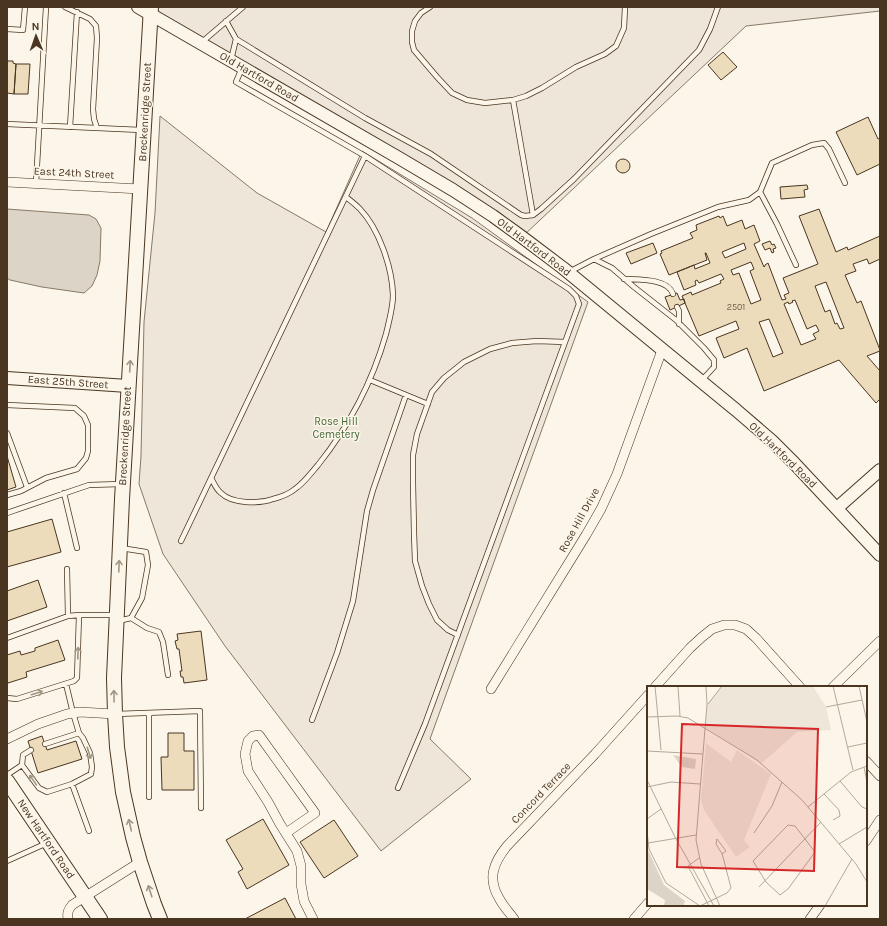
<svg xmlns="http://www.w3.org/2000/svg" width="887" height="926" viewBox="0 0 887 926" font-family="Karla,sans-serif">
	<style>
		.green { fill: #ede6d9; stroke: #887966 }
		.water { fill: #dcd4c6; stroke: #887966 }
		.building { fill: #ecdcbc; stroke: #4a3520; fill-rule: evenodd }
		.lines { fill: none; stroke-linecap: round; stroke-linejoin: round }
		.lane-casing { stroke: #4a3520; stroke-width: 6 }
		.street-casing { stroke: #4a3520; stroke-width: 10 }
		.secondary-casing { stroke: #4a3520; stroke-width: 14 }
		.primary-casing { stroke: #4a3520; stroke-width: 16 }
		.lane { stroke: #fbf6e9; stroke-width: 4.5 }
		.street { stroke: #fbf6e9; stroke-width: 9 }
		.secondary { stroke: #fbf6e9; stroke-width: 12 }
		.primary { stroke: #fbf6e9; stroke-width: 14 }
		.oneway { stroke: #a29684 }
		.labels { text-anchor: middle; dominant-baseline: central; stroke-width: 3; stroke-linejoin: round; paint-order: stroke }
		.number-label { font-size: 9px; fill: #725f47 }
		.street-label { font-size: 11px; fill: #4a3520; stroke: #fbf6e9 }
		.park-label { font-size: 11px; fill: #436837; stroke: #fbf6e9 }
		.inset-road { fill: none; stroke: #b4a999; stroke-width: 1 }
		.view { fill: #d62828; fill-opacity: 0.15; stroke: #d62828; stroke-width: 2 }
		.inset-edge { fill: none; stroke: #4a3520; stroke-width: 2 }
	</style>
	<rect width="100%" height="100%" fill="#fbf6e9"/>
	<path class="green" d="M151 7H880V11L746 26 522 237 150 14Z
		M160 116 257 193 326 232 362 151 472 218 588 302 430 739 471 779 381 851 225 646 163 554 139 484 141 456 144 322 155 213Z"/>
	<path class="water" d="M7 209 89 215 96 219 101 228 100 261 97 275 92 286 84 293 42 287 10 280 7 278Z"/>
	<path class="building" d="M723 52 737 67 721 80 708 65Z
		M7 61H13V63L16 64 14 94 7 93Z
		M16 64H30L28 94H14Z
		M868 117 878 139 880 138V164L857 175 836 132Z
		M616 166a7 7 0 1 1 14 0a7 7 0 1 1-14 0Z
		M807 185 808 189 804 190 805 197 781 199 780 187Z
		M819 209 836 252 847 247 848 250 880 236V259L869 264 867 259 853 264 856 271 845 275 857 303 861 301 880 350V351L867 356 880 371V399L876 403 839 360 764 391 747 348 724 358 716 338 739 329 736 321 699 336 682 296 691 292 692 295 721 283 720 281 724 279 721 274 699 283 697 280 695 281 696 285 684 290 677 272 694 265 695 269 710 263 706 253H705L707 260 669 275 660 254 662 253 661 251 693 238 690 233 697 230 696 225 719 216 720 218 723 216 727 226 742 220 745 229 754 225 760 241 754 244 764 267 765 266V265L768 263 782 300 786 299 784 295 789 293 783 278 818 264 799 216ZM744 243 746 249 725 258 722 252ZM751 262 754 269 750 271 761 300 751 304 739 273 733 275 731 270ZM826 282 844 328 840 329 837 323 835 324 830 310 825 312 815 286ZM795 300 807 329 816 325 819 331 813 334 816 339 801 345 784 304 788 302 789 304 793 302 792 301ZM769 319 783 353 773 357 759 322Z
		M770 241 772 245 774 244 776 248 773 249 774 252 772 253 770 248 765 250 762 244Z
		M653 243 657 253 631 264 626 253Z
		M677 293 680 300 684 299 685 303 670 310 665 297Z
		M7 456 16 487 7 490Z
		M52 519 61 552 7 567V532Z
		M38 580 47 607 7 621V591Z
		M201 631 207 680 184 683 183 677H181L180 671H182L179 649H177L175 641 178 640 177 634Z
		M58 640 65 660 26 672 27 677 8 683 7 680V655L20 651 21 655 35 651V648Z
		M168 733H184V751H194V790H162L161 757H168Z
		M42 736 47 750 76 741 82 759 38 773 28 741Z
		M263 819 289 865 247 889 238 872 243 869 226 840Z
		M334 820 358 856 324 878 300 842Z
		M285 898 296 919H245Z"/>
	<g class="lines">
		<g class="lane-casing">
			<path id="lane" d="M65 7 90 19 96 26 97 38 93 109 94 119 97 128 141 130
				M430 7 421 13 415 21 412 31V42L414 50 437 77 452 93 467 100 485 103 513 100 526 96 542 88 576 67 605 54 616 46 624 28 625 7
				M226 21 236 39 231 60
				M7 29 23 30 25 7
				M236 39 365 118 431 154 521 215 525 216 533 215 513 100
				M202 42 243 7
				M7 124 97 128
				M70 127 77 12
				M365 156 569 289 576 296 579 304 425 724 398 788
				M36 183 46 7
				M760 192 777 224 796 265
				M533 215 541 209 574 179 699 50 710 29 718 7
				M594 259 651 234 718 207 749 200 760 192 772 163 812 145 824 143 829 149 845 183
				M569 272 594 259 612 268 634 287 676 320 704 348 714 360V367L702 380
				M624 279C638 280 668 278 673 294
				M677 307 679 311V324
				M370 380 428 404
				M7 405 75 408 84 416 88 425V451L86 458 77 469 46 478 21 491 7 495
				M7 433 27 487
				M211 478C214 483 216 489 221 493 232 504 259 504 273 499 281 497 289 494 295 489 304 483 311 473 318 465 350 425 372 383 386 334 389 321 393 308 393 295 392 267 379 229 360 209 355 204 351 201 346 197
				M64 493 77 548
				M7 513 89 485 121 484
				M181 541 365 156 236 82 242 68
				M67 569 68 616
				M131 618 147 628 159 632 163 642 168 675
				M118 621 131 618 142 598 148 565 146 552 121 548
				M458 635 448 630 437 620 429 604 422 586 415 561 414 533 413 483V455L417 434 432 392 444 378 464 362 490 349 512 343 537 341 565 342
				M7 638 68 616 79 615H116
				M7 698 17 699 74 681 77 678 79 615
				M149 713V797
				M116 714 200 711 201 808
				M312 720 337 653 353 601 367 511 373 490 406 395
				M45 744 79 733
				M31 750 23 755 22 765 39 788 47 792 72 784 91 774 92 767 90 753 83 738 79 733 73 713 66 684
				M7 775 22 765
				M72 784 89 831
				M7 861 47 843"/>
		</g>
		<g class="street-casing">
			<path id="street" d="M7 182 140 189
				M655 687 690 648 702 637 712 629 724 625H735L746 629 756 638 800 687
				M833 687 880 641
				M491 689 586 535 601 509 617 474 662 350
				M7 739 38 724 67 714 80 712 115 714
				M866 761 880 776
				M286 833 315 813 259 735 253 736 248 741 245 754 248 771 268 802 280 824 297 851 301 866V884L304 901 313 919
				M866 841 880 820
				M68 919C67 913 68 910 72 905L140 862
				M514 919C509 912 503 906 499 898 487 878 494 862 507 846L595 754 648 695
				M634 919 648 903
				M810 919 820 905"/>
		</g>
		<g class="secondary-casing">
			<path id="secondary" d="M138 7 399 158 453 190 493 216 522 237 563 268 736 410 772 441 794 463 880 555
				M7 378 128 386
				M837 508 880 470"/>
		</g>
		<g class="primary-casing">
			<path id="primary" d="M151 7 122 499 114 678 115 714 117 747 123 792 133 837 140 862 154 904 160 919
				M7 781 100 919"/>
		</g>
		<use href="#lane" class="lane"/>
		<use href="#street" class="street"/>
		<use href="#secondary" class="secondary"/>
		<use href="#primary" class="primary"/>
	</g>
	<defs><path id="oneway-shaft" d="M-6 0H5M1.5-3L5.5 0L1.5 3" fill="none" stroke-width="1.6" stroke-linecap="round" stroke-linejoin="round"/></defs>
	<g class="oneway">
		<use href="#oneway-shaft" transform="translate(130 366) rotate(-87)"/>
		<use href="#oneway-shaft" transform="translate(119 566) rotate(-88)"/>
		<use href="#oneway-shaft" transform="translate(78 653) rotate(-88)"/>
		<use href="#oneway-shaft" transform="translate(37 693) rotate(-17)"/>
		<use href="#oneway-shaft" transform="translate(114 696) rotate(-91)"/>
		<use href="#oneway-shaft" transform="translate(89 753) rotate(73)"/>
		<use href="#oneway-shaft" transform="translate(33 780) rotate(-125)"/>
		<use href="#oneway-shaft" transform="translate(130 825) rotate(-103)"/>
		<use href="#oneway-shaft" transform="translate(150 891) rotate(-108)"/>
	</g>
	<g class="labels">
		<g class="number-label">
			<text x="736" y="307">2501</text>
		</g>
		<g class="street-label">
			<text transform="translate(259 77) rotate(30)">Old Hartford Road</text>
			<text transform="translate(145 112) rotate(-87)">Breckenridge Street</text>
			<text transform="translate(74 173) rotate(3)">East 24th Street</text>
			<text transform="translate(534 247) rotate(37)">Old Hartford Road</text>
			<text transform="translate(68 382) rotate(4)">East 25th Street</text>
			<text transform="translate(125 436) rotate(-87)">Breckenridge Street</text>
			<text transform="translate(783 455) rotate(44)">Old Hartford Road</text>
			<text transform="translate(579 520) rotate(-61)">Rose Hill Drive</text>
			<text transform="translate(541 793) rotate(-46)">Concord Terrace</text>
			<text transform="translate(46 839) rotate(56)">New Hartford Road</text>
		</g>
		<g class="park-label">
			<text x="336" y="421">Rose Hill<tspan x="336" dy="13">Cemetery</tspan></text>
		</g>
	</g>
	<g transform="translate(647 686)">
		<rect width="220" height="220" fill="#fbf6e9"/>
		<path d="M75 0H166L179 21 184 44 150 46 114 78 58 41 60 18ZM59 57 84 76 90 64 124 88 97 154 103 161 89 171 57 124 54 113Z" fill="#ede6d9"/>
		<path d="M26 69 49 73 48 83 35 81ZM0 162 17 199 38 215 36 220H17L18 214 0 203Z" fill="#dcd4c6"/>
		<path class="inset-road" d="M8 0 14 64M31 0 33 30M59 0 60 18 49 154 54 178 73 220M186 0 206 84M212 0 220 36M61 18 75 0M179 21 215 14M0 31 30 30 41 32 110 74 155 114 209 178 220 196M201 61 220 57M0 65 56 68M217 81 220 96M0 94 29 153 67 220M193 95 215 121 220 123M0 101 24 96 53 98M177 108 192 124 193 130 186 134M161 121 204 86 220 80M0 133 14 123M141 139 148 140 168 166 141 203 133 209 119 196 106 175ZM0 145 2 163 19 197 53 220M107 147 125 120 135 96M1 157 49 149M192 158 220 141M52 172 41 180 62 220M112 201 174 136M53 220 80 207 84 202 76 171 75 168 74 166 72 163 69 158 70 153 79 165 75 168M178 220 205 173"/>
		<path class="view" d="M35 38 171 43 167 185 30 181Z"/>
		<rect width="220" height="220" class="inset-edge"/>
	</g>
	<rect width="887" height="926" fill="none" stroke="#4a3520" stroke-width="16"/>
	<g transform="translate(36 36) rotate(358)" stroke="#fbf6e9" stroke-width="3" paint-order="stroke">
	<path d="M0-3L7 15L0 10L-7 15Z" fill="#4a3520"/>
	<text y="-6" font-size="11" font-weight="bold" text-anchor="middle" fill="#4a3520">N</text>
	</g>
</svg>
